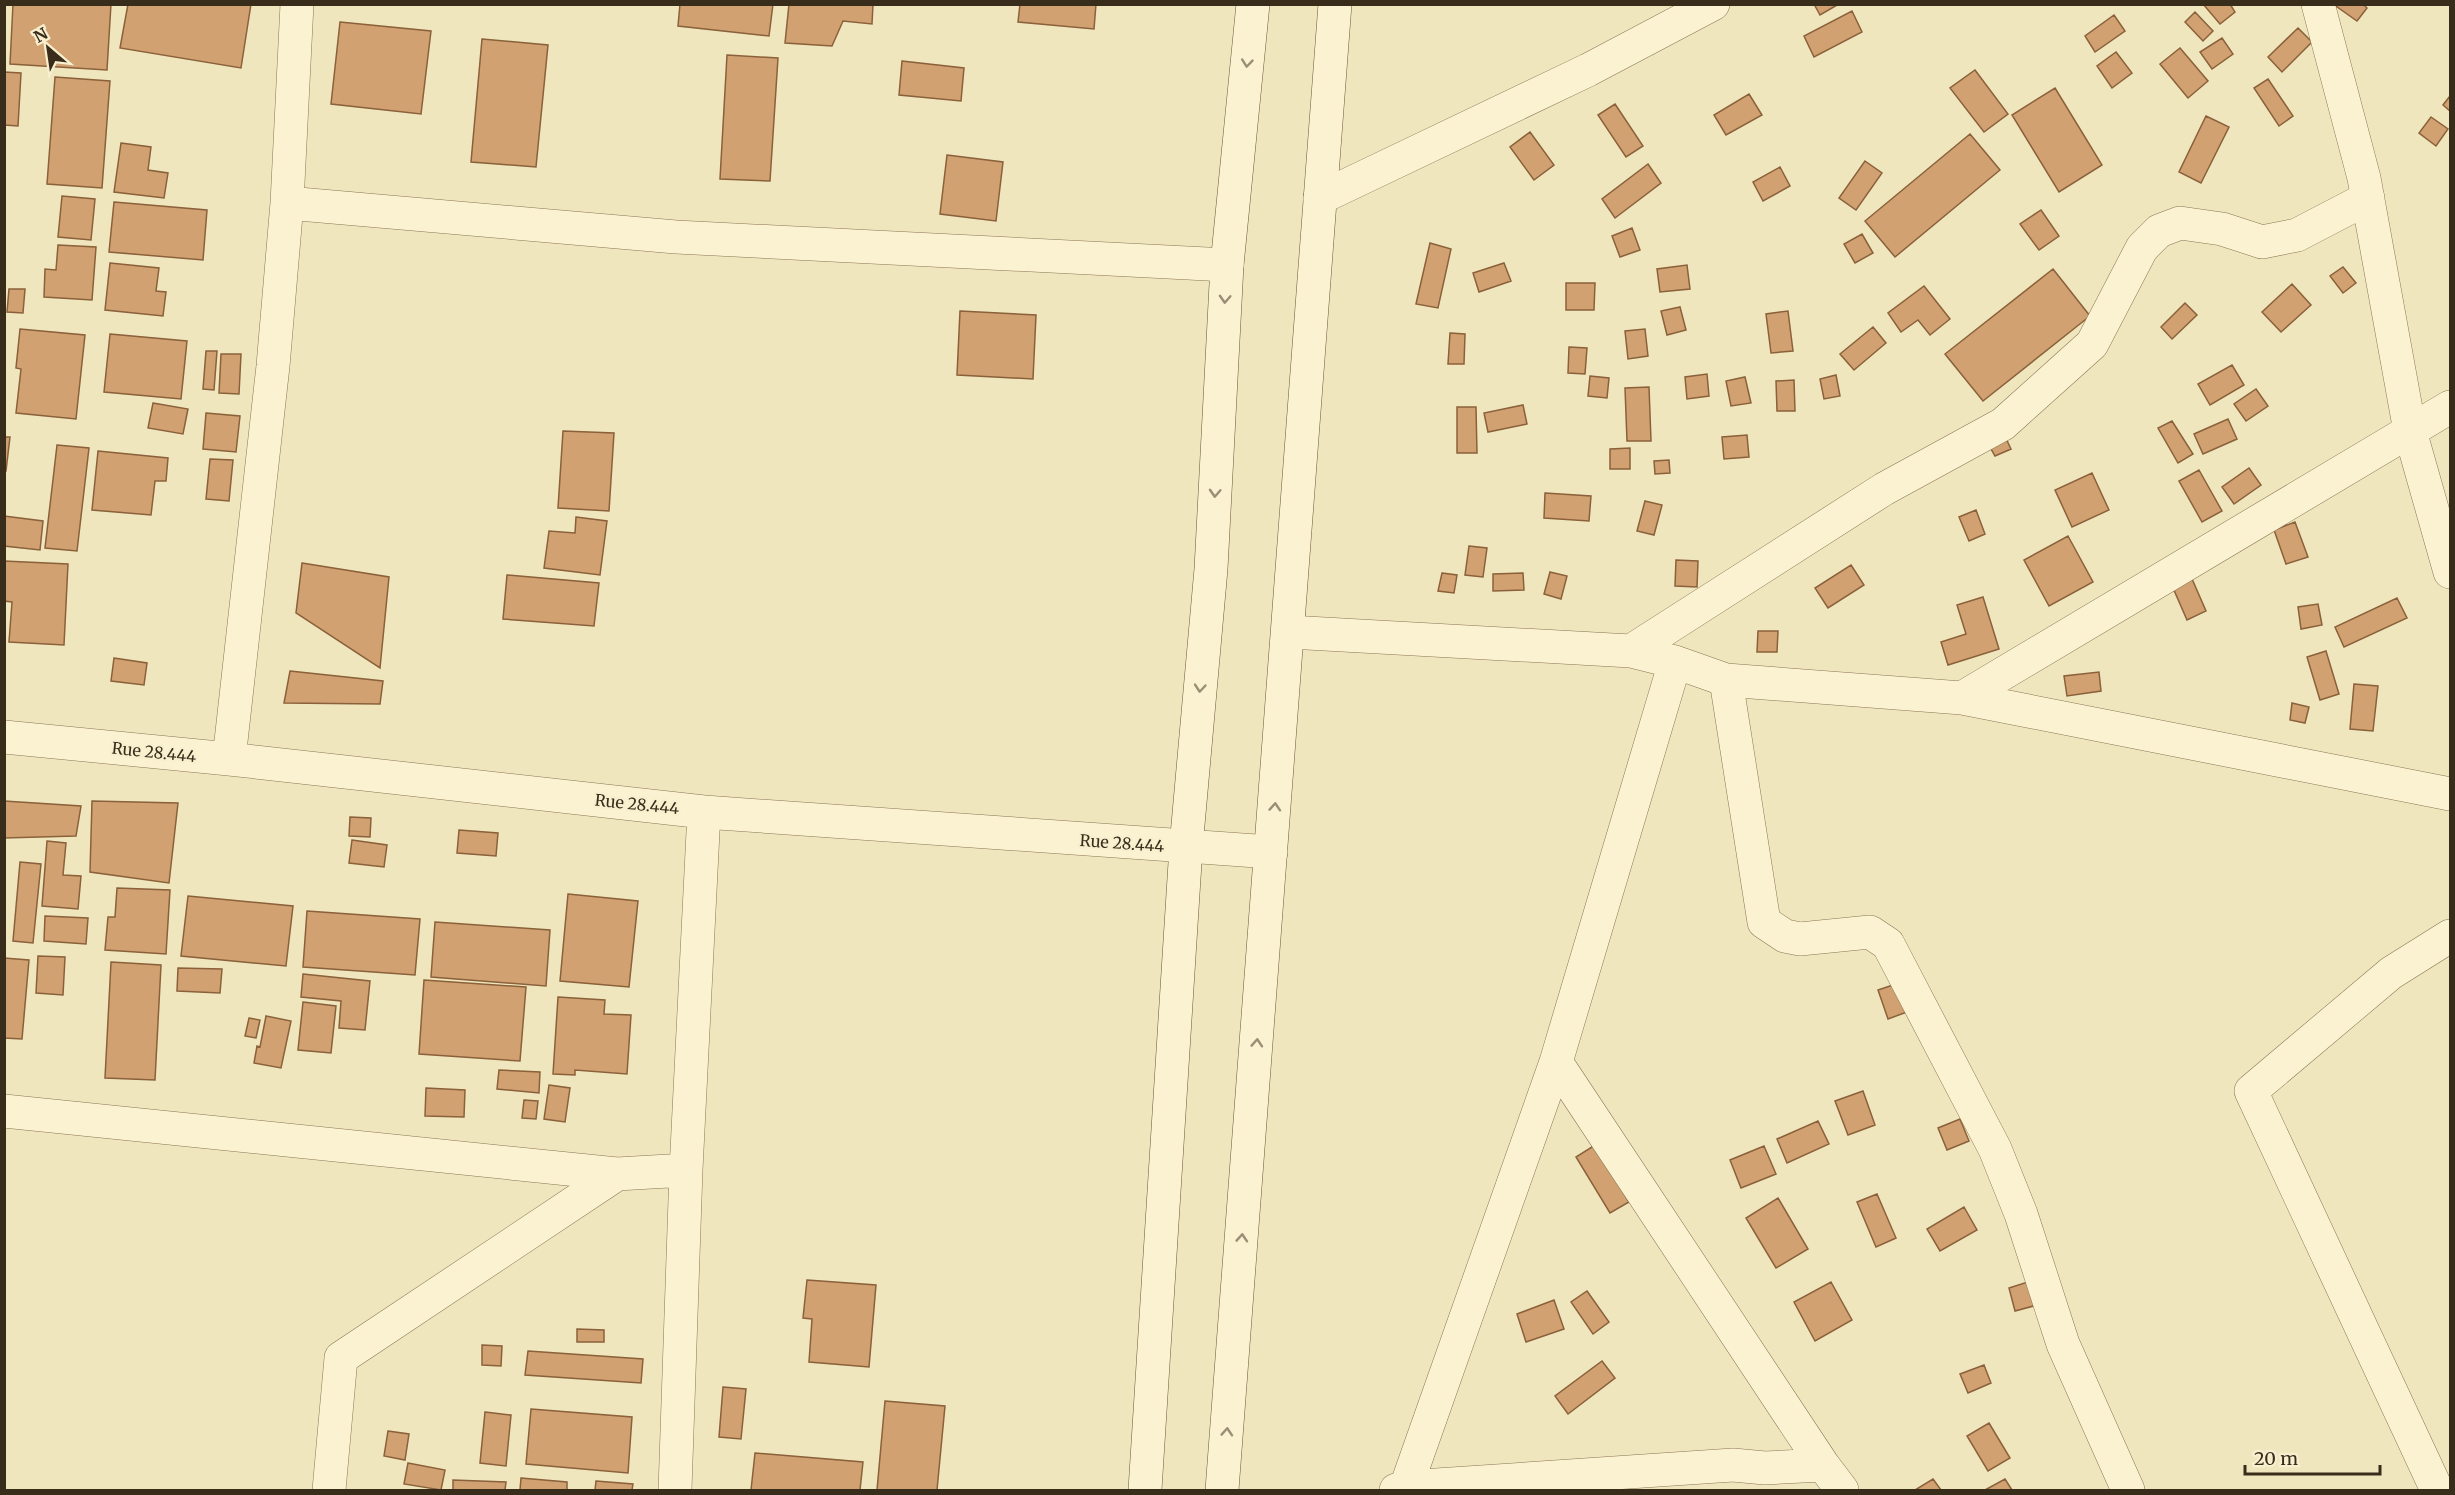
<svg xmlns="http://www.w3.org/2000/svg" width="2455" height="1495" viewBox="0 0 2455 1495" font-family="Merriweather,serif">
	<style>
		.building { fill: #d1a171; stroke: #8a613a; stroke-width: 1.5 }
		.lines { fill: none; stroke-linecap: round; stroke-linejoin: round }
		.minor-casing { stroke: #8a7655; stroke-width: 34 }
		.secondary-casing { stroke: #6b5639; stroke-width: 34 }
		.minor { stroke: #fbf2d1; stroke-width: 33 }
		.secondary { stroke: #fbf2d1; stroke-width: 33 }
		.oneway { stroke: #9a8f76 }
		.labels { text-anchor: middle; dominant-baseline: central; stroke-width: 4.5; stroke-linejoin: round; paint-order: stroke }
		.street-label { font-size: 16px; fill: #382c1b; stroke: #f7efce }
	</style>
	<rect width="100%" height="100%" fill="#f0e6be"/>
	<path class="building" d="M13 4H111L107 70 10 64Z
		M128 4H251L241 68 120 48Z
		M680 4H773L769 36 678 26Z
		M789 4H873L872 24 843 21 832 46 785 43Z
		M1020 4H1096L1094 29 1018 22Z
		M1814 4H1839L1820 15Z
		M2203 4H2230L2235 12 2220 24Z
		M2333 4H2363L2367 8 2357 21Z
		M1852 11 1862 32 1814 57 1804 36Z
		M2195 12 2213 31 2203 41 2185 22Z
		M2114 15 2125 31 2095 52 2085 36Z
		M340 22 431 31 421 114 331 104Z
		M2298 28 2312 42 2282 72 2268 57Z
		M2222 38 2233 54 2212 69 2200 52Z
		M482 39 548 45 536 167 471 162Z
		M2180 48 2208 81 2188 98 2160 64Z
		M2116 52 2132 73 2112 88 2097 66Z
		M727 55 778 58 770 181 720 179Z
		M902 61 964 68 961 101 899 95Z
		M1975 70 2008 114 1984 132 1950 88Z
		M4 72 21 73 18 126 4 125Z
		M55 77 110 81 102 188 47 184Z
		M2268 79 2293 116 2279 126 2254 88Z
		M2055 88 2102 165 2059 192 2012 115Z
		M1749 94 1762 115 1726 135 1714 115Z
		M2450 96V111L2443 105Z
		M1615 104 1643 146 1626 157 1598 115Z
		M2206 116 2229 127 2201 183 2179 172Z
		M2431 117 2448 129 2436 146 2419 133Z
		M1530 132 1554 165 1534 180 1510 147Z
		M1970 134 2000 170 1895 257 1865 221Z
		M121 143 151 147 148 170 168 173 164 198 114 192Z
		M947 155 1003 162 996 221 940 214Z
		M1865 161 1882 173 1856 210 1839 198Z
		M1648 164 1661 183 1615 218 1602 199Z
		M1780 167 1790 186 1763 201 1753 182Z
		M62 196 95 199 91 240 58 237Z
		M114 202 207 210 203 260 109 252Z
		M2041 210 2059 236 2039 250 2020 224Z
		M1632 228 1640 250 1620 257 1612 236Z
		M1862 234 1873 253 1855 263 1844 244Z
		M1430 243 1451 249 1438 308 1416 304Z
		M58 245 96 247 92 300 44 297 45 269 56 270Z
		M110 263 159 268 156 291 166 292 163 316 105 310Z
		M1504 263 1511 281 1479 292 1473 273Z
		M1687 265 1690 289 1660 292 1657 269Z
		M2343 267 2356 283 2343 293 2330 276Z
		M2053 269 2090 316 1983 401 1945 354Z
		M1566 283H1595L1594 310H1566Z
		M2292 284 2311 305 2281 332 2262 312Z
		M1924 286 1950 319 1930 335 1918 320 1901 332 1888 313Z
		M9 289H25L23 313 7 312Z
		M2185 303 2197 315 2172 339 2161 327Z
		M1680 307 1686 330 1667 335 1661 311Z
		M960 311 1036 315 1033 379 957 375Z
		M1788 311 1793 351 1771 353 1766 314Z
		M1873 327 1886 343 1854 370 1840 354Z
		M20 329 85 335 76 419 16 413 21 369 16 368Z
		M1645 329 1648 356 1628 359 1625 331Z
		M1450 333 1465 334 1464 364H1448Z
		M110 334 187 341 181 399 104 392Z
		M1569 347 1587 348 1585 374 1568 373Z
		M206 351H217L214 390 203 389Z
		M221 354H241L239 394 219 393Z
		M2232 365 2244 385 2210 405 2198 384Z
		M1707 374 1709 396 1687 399 1685 377Z
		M1836 375 1840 396 1824 399 1820 379Z
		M1590 376 1609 378 1607 398 1588 396Z
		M1745 377 1751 403 1731 406 1726 381Z
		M1794 380 1795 411H1777L1776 381Z
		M1649 387 1651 441H1627L1625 388Z
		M2256 389 2268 406 2246 421 2234 404Z
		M153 403 188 409 183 434 148 428Z
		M1523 405 1527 424 1488 432 1484 413Z
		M1457 407H1476L1477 453H1457Z
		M206 413 240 416 236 452 203 449Z
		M2228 419 2237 439 2203 454 2194 434Z
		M2172 421 2193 454 2178 463 2158 428Z
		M563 431 614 433 609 511 558 508Z
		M2003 432 2011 449 1995 456 1986 440Z
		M1747 435 1749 457 1724 459 1722 437Z
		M4 437H10L6 471H4Z
		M57 445 89 448 77 551 45 548Z
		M1630 448V469H1610V449Z
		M98 451 168 458 166 481H155L151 515 92 510Z
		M210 459 233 460 229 501 206 499Z
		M1669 460 1670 473 1655 474 1654 461Z
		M2249 468 2261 485 2234 504 2222 487Z
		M2199 470 2222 511 2202 522 2179 481Z
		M2092 473 2109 510 2072 527 2055 490Z
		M1545 493 1591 496 1589 521 1544 518Z
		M1645 501 1662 505 1654 535 1637 531Z
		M1976 510 1985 534 1969 541 1959 517Z
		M4 516 43 521 40 550 4 546Z
		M576 517 607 521 600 575 544 568 549 531 575 533Z
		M2295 522 2308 557 2286 564 2274 530Z
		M2068 536 2093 582 2049 606 2024 560Z
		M1469 546 1487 548 1483 577 1465 575Z
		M1676 560 1698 561 1697 587 1675 586Z
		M4 561 68 564 64 645 9 642 12 602 4 601Z
		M302 563 389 577 380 668 296 613Z
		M1851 565 1864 585 1828 608 1815 588Z
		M1550 572 1567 576 1561 599 1544 594Z
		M2189 572 2206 611 2187 620 2170 581Z
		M1442 573 1457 575 1454 593 1438 591Z
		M1523 573 1524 590 1493 591V574Z
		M507 575 599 583 594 626 503 619Z
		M1983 597 1999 649 1948 665 1941 642 1966 634 1957 605Z
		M2397 598 2407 618 2344 647 2335 627Z
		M2318 604 2322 625 2301 629 2298 607Z
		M1758 631H1778L1777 652H1757Z
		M2326 651 2339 694 2320 700 2307 657Z
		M114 658 147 663 144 685 111 681Z
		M290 671 383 681 380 704 284 703Z
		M2099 672 2101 691 2067 696 2064 676Z
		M2354 684 2378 686 2373 731 2350 729Z
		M2292 703 2309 707 2305 723 2290 720Z
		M4 801 81 806 76 836 4 838Z
		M92 801 178 803 169 883 90 872Z
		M350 817 371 818 370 837 349 836Z
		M459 830 498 833 496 856 457 853Z
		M352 840 387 845 384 867 349 863Z
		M47 841 66 843 63 875 81 876 78 909 42 906Z
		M20 862 41 864 33 943 13 941Z
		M117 888 170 890 166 954 105 950 108 917H115Z
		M568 894 638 901 629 987 560 981Z
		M188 896 293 906 286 966 181 956Z
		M307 911 420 919 415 975 303 967Z
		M45 916 88 918 86 944 44 941Z
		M435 922 550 930 546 986 431 977Z
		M38 956 65 957 63 995 36 993Z
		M4 958 29 960 22 1039 4 1038Z
		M111 962 161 965 155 1080 105 1078Z
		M178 968 222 969 220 993 177 991Z
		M303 974 370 981 365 1030 339 1028 341 1001 301 997Z
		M424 980 526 987 520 1061 419 1054Z
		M1905 981 1915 1009 1888 1019 1878 990Z
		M558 997 605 1000 604 1014 631 1015 627 1074 575 1070V1075L553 1074Z
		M303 1002 336 1006 331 1053 298 1050Z
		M266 1016 291 1021 281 1068 254 1063 257 1046 260 1047Z
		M249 1018 260 1020 256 1038 245 1036Z
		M499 1070 540 1072 539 1093 497 1089Z
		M549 1085 570 1088 565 1122 544 1119Z
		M426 1088 465 1090 464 1117 425 1116Z
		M1863 1091 1875 1125 1848 1135 1835 1101Z
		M524 1100 538 1101 536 1119 522 1118Z
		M1960 1119 1969 1141 1947 1150 1938 1128Z
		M1818 1121 1829 1144 1787 1163 1777 1139Z
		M1595 1145 1629 1202 1610 1213 1576 1157Z
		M1764 1146 1776 1174 1741 1188 1730 1160Z
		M1877 1194 1896 1238 1876 1247 1857 1202Z
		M1778 1198 1808 1249 1776 1268 1746 1218Z
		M1964 1207 1977 1230 1940 1251 1927 1229Z
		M807 1280 876 1285 869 1367 809 1362 812 1319 803 1318Z
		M2034 1280 2041 1304 2015 1311 2009 1288Z
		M1831 1282 1852 1320 1815 1341 1794 1302Z
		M1587 1291 1609 1322 1593 1334 1571 1302Z
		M1554 1300 1564 1329 1526 1342 1517 1314Z
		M577 1329 604 1330V1342H577Z
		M482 1345 502 1346 501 1366 482 1365Z
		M528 1351 643 1359 641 1383 525 1375Z
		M1602 1361 1615 1378 1568 1414 1555 1396Z
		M1984 1365 1991 1383 1968 1393 1960 1374Z
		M723 1387 746 1389 741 1439 719 1437Z
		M885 1401 945 1406 937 1490H877Z
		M531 1409 632 1417 628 1473 526 1464Z
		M485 1412 511 1415 506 1466 480 1463Z
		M1989 1423 2010 1458 1988 1471 1967 1436Z
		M388 1431 409 1434 405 1460 384 1456Z
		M755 1453 863 1462 860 1490H751Z
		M408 1463 445 1470 441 1490 404 1484Z
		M521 1478 567 1482V1490H520Z
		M1933 1479 1941 1490H1915Z
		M2005 1479 2012 1490H1985Z
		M453 1480 506 1482 505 1490H453Z
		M596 1481 633 1484 632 1490H595Z"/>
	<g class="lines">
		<g class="minor-casing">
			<path id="minor" d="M2318 4 2364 178 2410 431 2450 572
				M1320 198 1588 70 1713 4
				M287 203 676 237 1227 265
				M1289 632 1631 651 1675 662 1726 680 1962 698 2450 794
				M1631 651 1884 489 2003 424 2092 344 2142 248 2159 231 2180 223 2222 229 2262 242 2297 235 2368 198
				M1726 680 1764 922 1785 936 1800 939 1870 932 1888 944 1995 1149 2021 1214 2063 1344 2128 1490
				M1962 698 2450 407
				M4 737 229 759 704 812 1271 852
				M229 759 273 366 287 203 297 4
				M1556 1062 1823 1465
				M4 1111 617 1174 686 1170
				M1406 1487 1733 1465 1765 1468 1823 1465 1842 1490
				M329 1490 341 1358 617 1174
				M675 1490 686 1170 704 812
				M1396 1490 1406 1487 1556 1062 1675 662
				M2437 1490 2251 1091 2391 973 2450 936"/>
		</g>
		<g class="secondary-casing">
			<path id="secondary" d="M1145 1490 1186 847 1211 569 1227 265 1253 4
				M1222 1490 1335 4"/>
		</g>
		<use href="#minor" class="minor"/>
		<use href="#secondary" class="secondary"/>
	</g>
	<defs><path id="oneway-chevron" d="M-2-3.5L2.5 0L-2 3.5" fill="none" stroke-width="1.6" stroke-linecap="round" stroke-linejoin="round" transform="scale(1.5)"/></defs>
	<g class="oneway">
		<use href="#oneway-chevron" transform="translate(1247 63) rotate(96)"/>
		<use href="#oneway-chevron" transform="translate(1225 299) rotate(93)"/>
		<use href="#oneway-chevron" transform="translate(1215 493) rotate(93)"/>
		<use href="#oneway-chevron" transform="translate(1200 688) rotate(95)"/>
		<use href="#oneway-chevron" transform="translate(1275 807) rotate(-86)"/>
		<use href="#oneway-chevron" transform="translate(1257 1043) rotate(-86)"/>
		<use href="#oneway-chevron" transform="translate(1242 1238) rotate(-86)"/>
		<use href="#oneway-chevron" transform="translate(1227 1432) rotate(-86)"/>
	</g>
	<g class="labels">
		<g class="street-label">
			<text transform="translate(154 752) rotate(6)">Rue 28.444</text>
			<text transform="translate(637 804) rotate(6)">Rue 28.444</text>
			<text transform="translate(1122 843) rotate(4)">Rue 28.444</text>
		</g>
	</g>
	<rect width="2455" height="1495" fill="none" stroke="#382c1b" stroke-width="12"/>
	<g transform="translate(48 48) rotate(331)" stroke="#f7efce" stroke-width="4.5" paint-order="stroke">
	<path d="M0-4.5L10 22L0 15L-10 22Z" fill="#382c1b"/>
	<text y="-9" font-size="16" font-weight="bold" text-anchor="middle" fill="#382c1b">N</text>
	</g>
	<path d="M2245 1465v9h135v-9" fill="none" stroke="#382c1b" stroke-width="3"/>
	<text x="2254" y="1465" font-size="18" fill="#382c1b" stroke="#f7efce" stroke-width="4.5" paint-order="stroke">20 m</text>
</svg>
